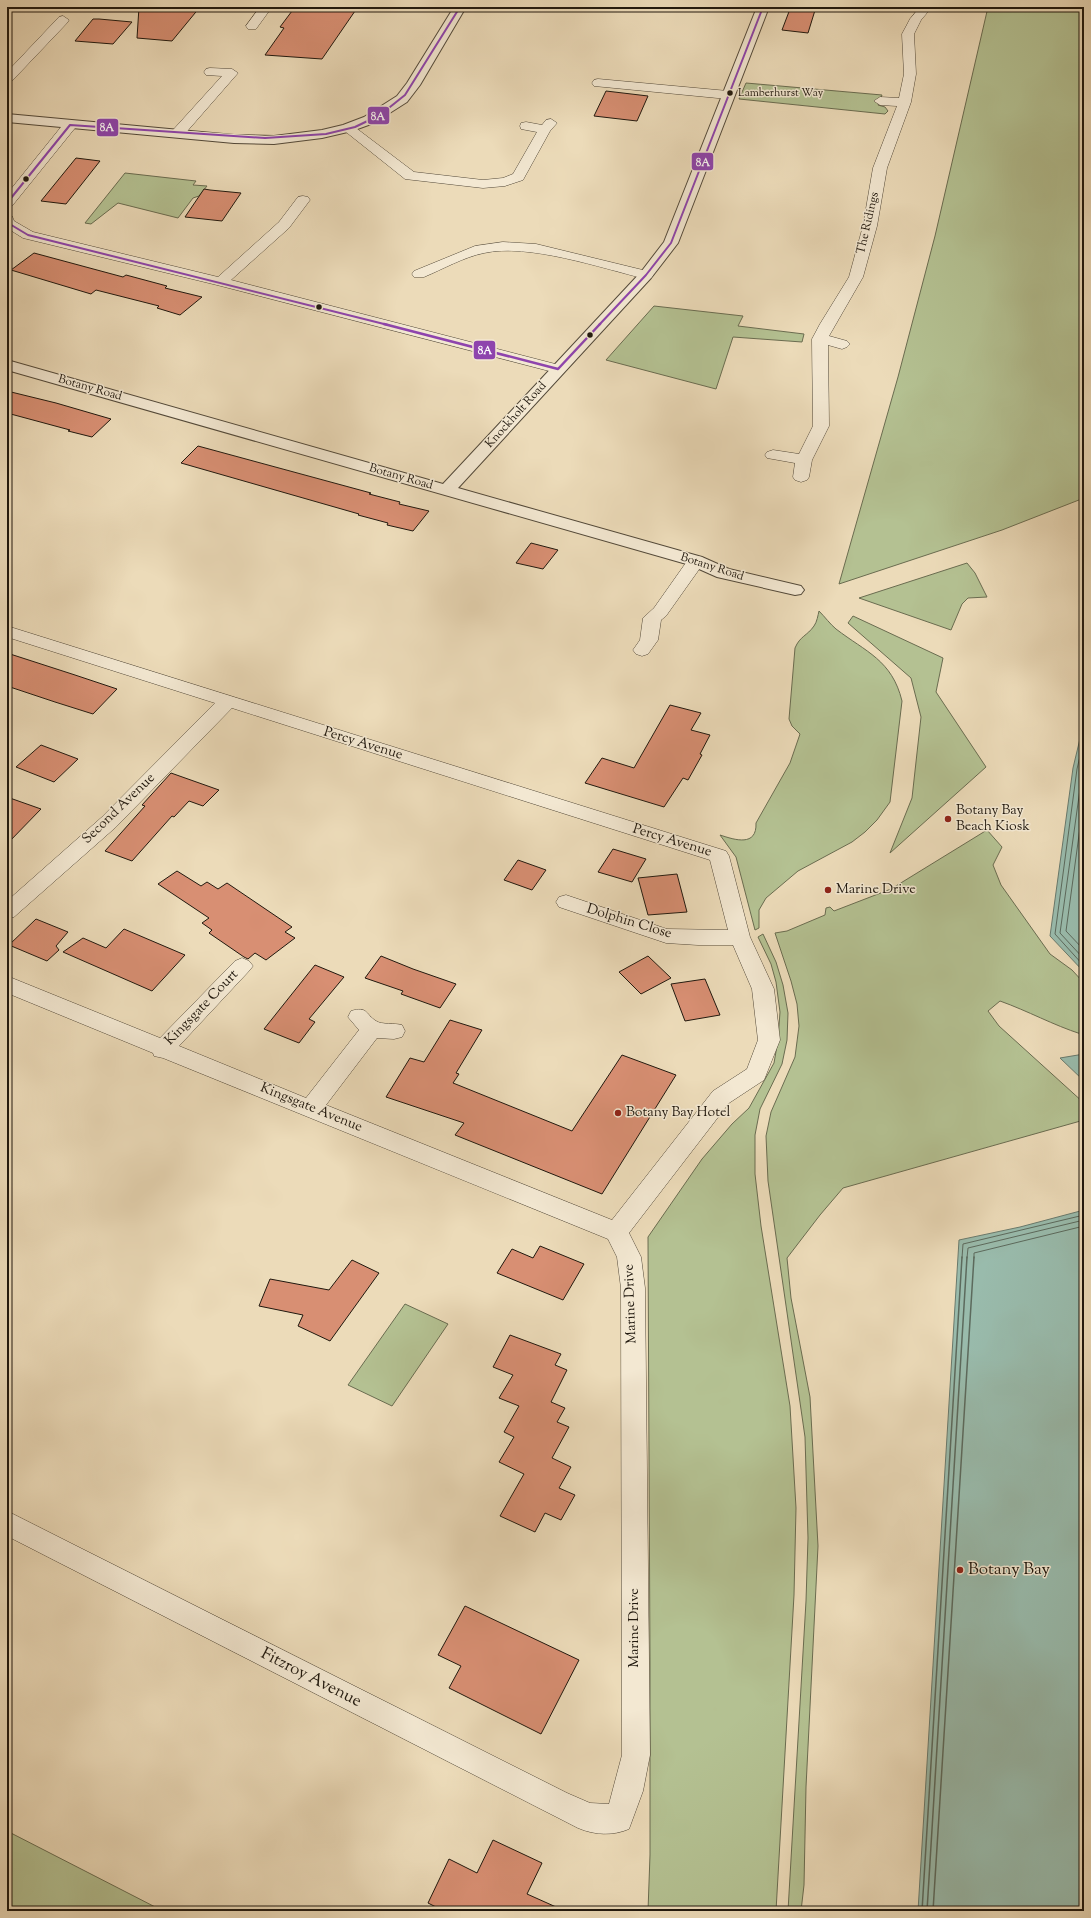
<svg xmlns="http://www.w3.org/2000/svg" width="1091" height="1918" viewBox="0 0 1091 1918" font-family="'Sorts Mill Goudy',serif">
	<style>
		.green { fill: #b4c192; stroke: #6a6c50 }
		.water { fill: #99bbac; stroke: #697a6d }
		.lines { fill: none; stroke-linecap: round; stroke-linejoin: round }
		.shore-far1 { stroke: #5c6a5d; stroke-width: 1 }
		.shore { stroke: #5c6a5d; stroke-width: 1.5 }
		.building { fill: #d88f73; stroke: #20180e }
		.minor-casing { stroke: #534939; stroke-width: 1 }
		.tertiary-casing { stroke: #534939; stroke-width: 2 }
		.minor { fill: #f3e8d2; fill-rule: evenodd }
		.tertiary { fill: #f3e8d2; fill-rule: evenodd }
		.bus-1-far1-casing { stroke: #f3e8d2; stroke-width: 4 }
		.bus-1-casing { stroke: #f3e8d2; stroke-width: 5 }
		.bus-1-far1 { stroke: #8e44ad; stroke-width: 2 }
		.bus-1 { stroke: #8e44ad; stroke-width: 2.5 }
		.bus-dot { fill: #20180e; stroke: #f3e8d2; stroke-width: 1.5 }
		.poi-dot { fill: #8f2418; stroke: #f3e8d2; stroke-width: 1.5 }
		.labels { text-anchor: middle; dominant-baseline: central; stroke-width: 3; stroke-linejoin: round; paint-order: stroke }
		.far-bus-label { font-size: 11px; fill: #20180e; stroke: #f3e8d2; text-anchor: start }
		.far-street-label { font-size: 12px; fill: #20180e; stroke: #f3e8d2 }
		.street-label { font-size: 14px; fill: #20180e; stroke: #f3e8d2 }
		.poi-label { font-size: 14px; fill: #20180e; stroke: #f3e8d2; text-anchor: start }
		.near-poi-label { font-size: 17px; fill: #20180e; stroke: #f3e8d2; text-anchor: start }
		.near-street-label { font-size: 17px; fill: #20180e; stroke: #f3e8d2 }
		.line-badge { stroke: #f3e8d2; stroke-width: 1.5 }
		.badge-label { font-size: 11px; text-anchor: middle; font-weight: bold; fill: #fff }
	</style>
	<rect width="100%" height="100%" fill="#ecdbb9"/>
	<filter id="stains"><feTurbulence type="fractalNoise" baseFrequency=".005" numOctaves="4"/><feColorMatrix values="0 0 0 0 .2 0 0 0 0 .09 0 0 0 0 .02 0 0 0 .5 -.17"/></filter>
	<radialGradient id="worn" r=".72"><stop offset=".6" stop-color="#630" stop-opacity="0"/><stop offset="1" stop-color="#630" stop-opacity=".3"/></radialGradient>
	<path class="green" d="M988 7H1084V498L1002 530 839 584 898 377 935 236Z
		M746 83 882 95 878 105 885 107 888 111 885 114 739 99Z
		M125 173 196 181 193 185 207 186 199 196 193 198 178 218 118 203 91 224 85 223Z
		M654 306 743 316 738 326 804 334 802 342 733 337 716 389 606 360Z
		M967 563 975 573 987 597 968 598 962 604 951 630 859 598Z
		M819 611C825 617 830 624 836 629 866 652 892 660 902 701L890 802 877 820 865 832 852 842 798 871 766 898 759 910V928L755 930 736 857 720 835C735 840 757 847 756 823L790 763 800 734 792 726 789 719 795 648C800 636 807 636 814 626 817 622 818 615 819 611Z
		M853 616 943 658 936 692 986 767 890 853 912 798 921 717 911 678 848 623Z
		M987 830 1002 847 993 865 1001 885 1050 954 1072 970 1084 983V1031L1081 1034C1053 1025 1028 1011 1000 1001L988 1011 999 1026 1084 1103V1120L843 1188 820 1215 787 1258 791 1298 810 1397 818 1546 806 1787 804 1885 801 1911H788L806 1601 808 1538 805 1437 768 1181 766 1136 771 1112 795 1057 799 1026 797 1004 791 981 775 933 787 931 825 915 826 908 830 907 834 911 891 889Z
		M763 934 776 962 783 985 788 1013 787 1040 782 1064 760 1109 755 1135V1174L761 1226 790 1406 796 1508 794 1595 776 1911H648L650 1855V1664L648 1237 702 1159 732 1124 749 1108 774 1063 778 1040 780 1012 776 982 771 964 758 937Z
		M405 1304 448 1324 392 1406 348 1385Z
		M7 1831 163 1911H7Z"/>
	<path class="water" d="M1084 722V972L1050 936 1073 768Z
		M1084 1054V1081L1060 1058Z
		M1084 1210V1911H918L959 1240 1020 1227Z"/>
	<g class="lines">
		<path class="shore-far1" d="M1084 739 1077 769 1055 934 1084 966
			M1084 760 1060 933 1084 959
			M1084 798 1066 931 1084 950
			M962 1258 963 1244 1084 1215
			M967 1258 968 1248 1084 1220
			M974 1258V1253L1084 1226"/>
		<path class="shore" d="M922 1911 962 1257
			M927 1911 967 1257
			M933 1911 974 1257"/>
	</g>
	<path class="building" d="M139 7H200L172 41 137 38Z
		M295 7H308L355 11 322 59 265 55 284 28 280 27Z
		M795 7H816L808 33 782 30 790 9H795Z
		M93 19H99L132 22 113 44 75 41Z
		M606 91 648 96 637 121 594 116Z
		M76 158 100 161 66 204 41 201Z
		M204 189 210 190 241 193 222 221 185 217Z
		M34 253 123 277 126 275 167 286 165 288 202 297 180 315 157 308 159 306 96 290 91 294 11 270Z
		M7 391 56 403 111 419 92 437 68 431 70 430 7 413Z
		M198 446 371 493 369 494 400 502 399 504 429 511 413 531 387 525 388 523 358 515 359 514 181 463Z
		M531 543 558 550 543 569 516 563Z
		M7 653 75 675 117 689 93 714 55 702 7 686Z
		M670 705 701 713 691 730 710 735 700 754 702 755 688 780 683 778 664 807 585 783 602 758 634 768Z
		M41 745 78 759 54 782 16 767Z
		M171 773 219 790 203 806 189 801 174 817 172 816 132 861 105 851 145 806 142 805Z
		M7 797 41 809 7 844Z
		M613 849 646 859 632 882 598 872Z
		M518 860 546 870 532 890 504 880Z
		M177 871 201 886 207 882 218 889 227 883 292 927 285 932 295 938 266 960 255 953 248 959 244 957 209 933 212 930 202 923 209 918 158 884Z
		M677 874 687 912 648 915 638 878Z
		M36 919 68 932 56 946 59 950 47 961 9 945Z
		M124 929 185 955 152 991 63 952 83 938 106 948Z
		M381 956 413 969 456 984 440 1008 401 994 403 991 365 978Z
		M648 956 671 978 641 994 619 972Z
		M315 965 344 977 309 1019 315 1022 299 1043 264 1029Z
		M705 979 720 1015 685 1021 671 984Z
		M450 1020 482 1030 456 1073 459 1074 453 1083 572 1131 622 1055 676 1075 602 1194 455 1135 464 1123 386 1097 410 1058 424 1062Z
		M540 1246 584 1264 563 1300 497 1273 512 1249 533 1258Z
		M352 1260 379 1273 330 1341 298 1326 303 1315 259 1306 270 1279 329 1290Z
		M510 1335 561 1354 555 1365 567 1370 551 1402 565 1408 557 1422 569 1427 552 1458 571 1467 559 1488 575 1495 561 1520 545 1513 535 1532 500 1516 524 1474 499 1462 514 1437 504 1432 519 1406 499 1398 513 1375 493 1367Z
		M465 1606 579 1660 541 1734 449 1688 461 1666 438 1655Z
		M493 1840 542 1863 527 1894 565 1911H444L428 1903 449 1859 477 1873Z"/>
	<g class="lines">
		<g class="minor-casing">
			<path id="minor" d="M260 7H272L256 29H248L246 26Z
				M920 7H932L921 20 914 34 916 74 911 102 887 168 877 226 863 277 829 336 847 341 850 344 847 347 842 349 828 345 829 426 812 460 809 477 807 480 801 482 795 480 793 477 795 463 767 458 765 455 767 452 773 450 799 454 813 426 812 339 820 324 849 277 863 226 873 168 897 106 880 105 874 101 880 97 899 98 904 74 902 34 910 19Z
				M63 16 69 20 67 23 11 82 7 83V72L59 17Z
				M210 68 232 69 238 73 183 136H173L171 133 173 130 222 76 206 75 204 72 206 69Z
				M598 79 728 91 734 95 728 99 594 86 592 83 594 80Z
				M551 119 557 123 550 131 523 180 505 186 483 188 405 179 341 128 347 124 352 125 414 172 483 180 503 178 513 174 537 132 521 129 520 126 521 123 526 122 542 125 546 120Z
				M70 121 76 125 75 128 12 206 7 207V194L65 122Z
				M303 196 308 197 310 200 289 228 231 280 563 366 566 369 563 372H553L217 285 23 238 7 228V215L12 216 14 221 33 232 218 277 279 222 298 197Z
				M503 242 536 244 651 272 653 275 651 278 646 279C601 268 528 243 484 253 464 257 443 269 424 277H414L412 274 414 271 475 246Z
				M696 556 702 557 705 561 666 616 661 620 658 640 648 654 642 656 636 654 633 650 640 640 643 618 654 608 690 557Z
				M7 626 726 851 729 856 750 937 774 989 780 1040 764 1080 729 1103 629 1233 641 1257 645 1288 650 1755 643 1791 629 1829C613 1836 594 1835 578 1828L7 1536V1511L567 1793 590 1803 609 1804 622 1755 621 1288 617 1257 608 1239 163 1058 154 1056 153 1053 7 993V976L160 1038 235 961 242 958 249 961 253 966 249 971 179 1046 306 1098 359 1030 348 1017 351 1011C368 1006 365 1014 376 1021 382 1025 395 1023 402 1025L405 1031 402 1037 394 1039 377 1038 326 1105 612 1220 713 1091 747 1069 758 1040 752 989 733 945H698L666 943 559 907 556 902 559 897 566 895 667 929 728 930 710 860 232 708 116 827 14 917 7 919V901L102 817 215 703 7 637Z"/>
		</g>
		<g class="tertiary-casing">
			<path id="tertiary" d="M454 7H466L420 85 407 102 374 123 352 131 322 138 274 144 234 143 7 122V114L234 135 274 136 322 130 343 125 364 117 397 96 407 83Z
				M757 7H769L678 243 651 278 458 488 702 557 729 569 801 586 804 590 801 594 795 595 717 577 690 565 7 370V360L443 484 641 272 664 242Z"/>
		</g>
		<use href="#minor" class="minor"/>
		<use href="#tertiary" class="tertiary"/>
		<g class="bus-1-far1-casing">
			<path id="bus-1-far1" d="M7 203 70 125 265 138 326 134 355 127 380 115 405 95 460 7
				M7 219 8 223 28 235 388 325
				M599 325 646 275 671 243 763 7"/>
		</g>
		<g class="bus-1-casing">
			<path id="bus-1" d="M384 324 558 369 600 324"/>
		</g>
		<use href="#bus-1-far1" class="bus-1-far1"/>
		<use href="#bus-1" class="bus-1"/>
	</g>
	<g class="bus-dot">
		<circle cx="730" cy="93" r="3.5"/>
		<circle cx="26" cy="179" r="3.5"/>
		<circle cx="319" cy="307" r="3.5"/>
		<circle cx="590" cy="335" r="3.5"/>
	</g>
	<g class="poi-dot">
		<circle cx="948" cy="819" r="4"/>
		<circle cx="828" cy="890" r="4"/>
		<circle cx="618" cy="1113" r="4"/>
		<circle cx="960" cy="1570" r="4"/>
	</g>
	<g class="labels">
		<g class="far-bus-label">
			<text x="738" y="93">Lamberhurst Way</text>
		</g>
		<g class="far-street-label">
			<text transform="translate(868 223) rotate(-77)">The Ridings</text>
			<text transform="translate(90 388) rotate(16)">Botany Road</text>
			<text transform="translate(516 415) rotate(-48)">Knockholt Road</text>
			<text transform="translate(401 477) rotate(16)">Botany Road</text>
			<text transform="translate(712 567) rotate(18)">Botany Road</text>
		</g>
		<g class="street-label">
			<text transform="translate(363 744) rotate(17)">Percy Avenue</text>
			<text transform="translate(119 809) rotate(-44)">Second Avenue</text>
			<text transform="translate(672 841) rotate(17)">Percy Avenue</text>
			<text transform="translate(629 922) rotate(17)">Dolphin Close</text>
			<text transform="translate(202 1008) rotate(-46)">Kingsgate Court</text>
			<text transform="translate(311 1108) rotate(22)">Kingsgate Avenue</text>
			<text transform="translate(631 1304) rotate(-92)">Marine Drive</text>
			<text transform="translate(635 1628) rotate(-90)">Marine Drive</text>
		</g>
		<g class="poi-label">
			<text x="956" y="811">Botany Bay<tspan x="956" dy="16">Beach Kiosk</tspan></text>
			<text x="836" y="890">Marine Drive</text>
			<text x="626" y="1113">Botany Bay Hotel</text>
		</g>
		<g class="near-poi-label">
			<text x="968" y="1570">Botany Bay</text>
		</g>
		<g class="near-street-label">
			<text transform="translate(311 1678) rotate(27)">Fitzroy Avenue</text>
		</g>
	</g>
	<g class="line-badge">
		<rect x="367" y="106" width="23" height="19" rx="4" fill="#8e44ad"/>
		<rect x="96" y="118" width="23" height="19" rx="4" fill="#8e44ad"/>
		<rect x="691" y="152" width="23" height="19" rx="4" fill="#8e44ad"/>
		<rect x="473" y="340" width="23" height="20" rx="4" fill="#8e44ad"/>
	</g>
	<g class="badge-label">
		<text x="378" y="120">8A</text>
		<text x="107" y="131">8A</text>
		<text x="703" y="166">8A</text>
		<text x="485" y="354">8A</text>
	</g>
	<rect width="1091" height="1918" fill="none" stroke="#ecdbb9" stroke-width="24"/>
	<rect x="8" y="8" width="1075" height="1902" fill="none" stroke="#20180e" stroke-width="2"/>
	<rect x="12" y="12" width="1067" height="1894" fill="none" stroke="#20180e"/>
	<rect width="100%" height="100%" filter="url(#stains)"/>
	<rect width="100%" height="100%" fill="url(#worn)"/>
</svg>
